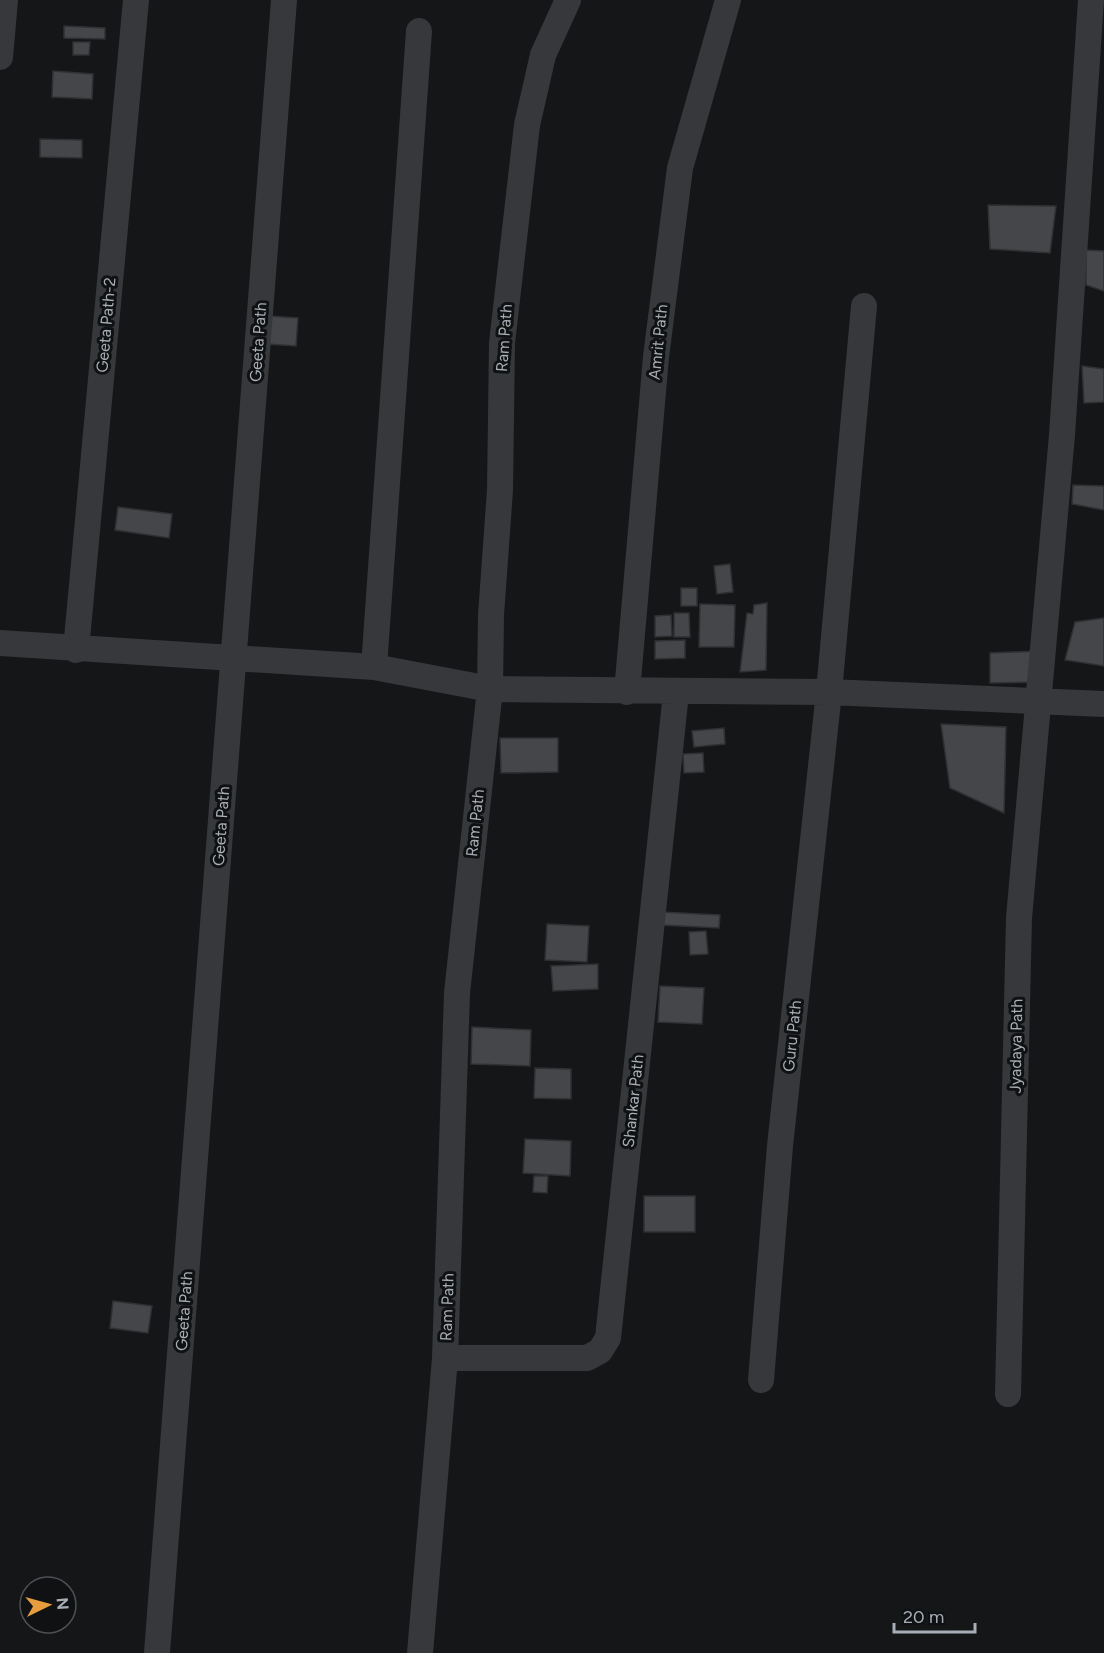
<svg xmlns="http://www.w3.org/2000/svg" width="1104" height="1653" viewBox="0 0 1104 1653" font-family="Figtree,sans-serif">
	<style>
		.building { fill: #45464a; stroke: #303033; stroke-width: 1.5 }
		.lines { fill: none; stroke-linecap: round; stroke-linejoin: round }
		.minor { stroke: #37383c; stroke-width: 26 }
		.labels { text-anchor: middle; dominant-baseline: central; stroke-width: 6; stroke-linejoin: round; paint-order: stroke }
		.street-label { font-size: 16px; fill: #a8aeb6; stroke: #101112 }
	</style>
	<rect width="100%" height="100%" fill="#151617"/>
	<path class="building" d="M64 26 105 28V39L64 38Z
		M73 42H90L89 55H73Z
		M53 71 93 74 92 99 52 97Z
		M40 139 82 140V158L40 157Z
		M988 205 1056 206 1050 253 990 249Z
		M1086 250 1104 251V291L1086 285Z
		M268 316 298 318 296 346 266 344Z
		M1082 366 1104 369V402L1084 403Z
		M1073 485 1104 486V510L1072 504Z
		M118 507 172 514 169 538 115 530Z
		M730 564 733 592 717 594 714 566Z
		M681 588H697V606H681Z
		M767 603 766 670 740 672 747 613 753 614 754 605Z
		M700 604 735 605 734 647H699Z
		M674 613H689L690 637H674Z
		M671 615 672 636 655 637V616Z
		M1104 618V666L1065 660 1075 622Z
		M685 640V658L655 659V641Z
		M1039 651 1037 682 990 683V653Z
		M941 724 1006 727 1004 813 950 788Z
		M724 728 725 744 694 747 692 731Z
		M500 738H558V772L501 773Z
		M703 753 704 772 684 773 683 754Z
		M661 912 720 915 719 928 661 925Z
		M547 924 589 926 587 962 545 960Z
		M706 931 708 954 690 955 689 932Z
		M598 964V989L553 991 551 966Z
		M660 986 704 988 702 1024 658 1022Z
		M472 1027 531 1030 530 1066 471 1064Z
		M535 1068 571 1069V1099L534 1098Z
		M525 1139 571 1141 570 1176 523 1173Z
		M534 1176H548L547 1193 533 1192Z
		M644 1196H695V1232H644Z
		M113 1301 152 1306 148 1333 110 1328Z"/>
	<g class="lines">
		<path class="minor" d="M0 57 5 0
			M0 643 374 667 490 689 829 692 1104 704
			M76 650 136 0
			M374 667 419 31
			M627 692 656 357 680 168 728 0
			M445 1358H587L600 1351 608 1338 676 693
			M761 1380 780 1146 829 692 864 306
			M1008 1394 1019 918 1062 435 1091 0
			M157 1653 284 0
			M420 1653 445 1358 457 993 490 689 491 615 500 490 502 343 527 125 543 55 568 0"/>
	</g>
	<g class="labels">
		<g class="street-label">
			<text transform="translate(106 325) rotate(-85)">Geeta Path-2</text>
			<text transform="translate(504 338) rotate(-86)">Ram Path</text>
			<text transform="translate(258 342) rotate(-86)">Geeta Path</text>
			<text transform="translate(658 342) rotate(-84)">Amrit Path</text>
			<text transform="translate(475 823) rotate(-84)">Ram Path</text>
			<text transform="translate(221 826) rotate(-86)">Geeta Path</text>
			<text transform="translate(792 1036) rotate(-84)">Guru Path</text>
			<text transform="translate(1016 1046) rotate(-89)">Jyadaya Path</text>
			<text transform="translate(633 1101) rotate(-84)">Shankar Path</text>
			<text transform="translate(447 1307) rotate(-88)">Ram Path</text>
			<text transform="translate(184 1311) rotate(-86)">Geeta Path</text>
		</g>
	</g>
	<g transform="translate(48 1605) rotate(85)"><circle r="28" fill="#101112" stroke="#4d5054" stroke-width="1.5"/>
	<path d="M0-4.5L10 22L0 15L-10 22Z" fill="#e79c3e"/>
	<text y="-9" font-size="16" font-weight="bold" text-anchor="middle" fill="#a8aeb6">N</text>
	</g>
	<path d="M894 1623v9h81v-9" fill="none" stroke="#a8aeb6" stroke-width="3"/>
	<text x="903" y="1623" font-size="18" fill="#a8aeb6" stroke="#101112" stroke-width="4.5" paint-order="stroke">20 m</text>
</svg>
